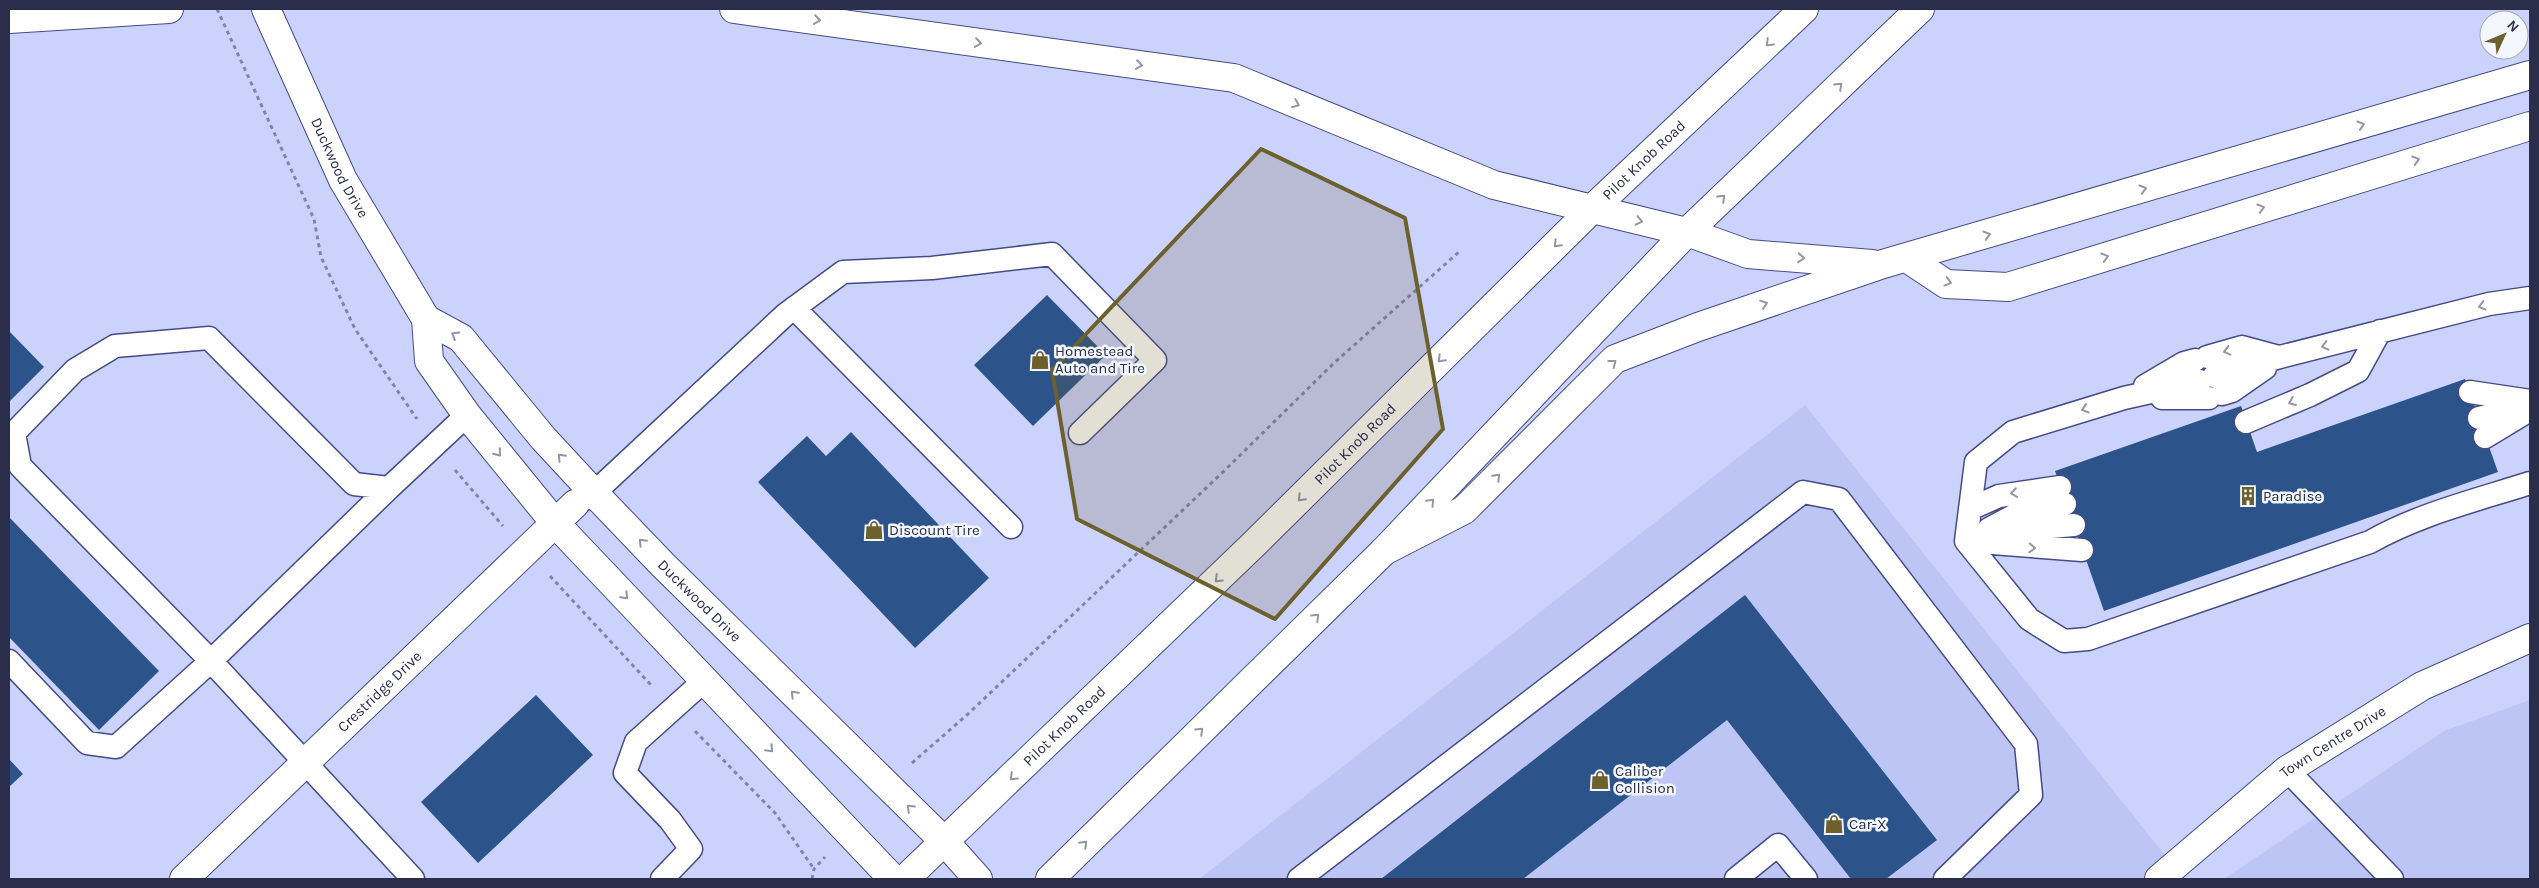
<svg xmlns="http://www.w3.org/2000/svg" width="2539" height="888" viewBox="0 0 2539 888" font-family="Karla,sans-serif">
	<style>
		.built { fill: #bdc5f4 }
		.building { fill: #2d548a }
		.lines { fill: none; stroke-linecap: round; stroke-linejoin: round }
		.lane-casing { stroke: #454b88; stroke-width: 25 }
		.street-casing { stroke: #454b88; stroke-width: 30 }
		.secondary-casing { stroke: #454b88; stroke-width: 30 }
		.highway-casing { stroke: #454b88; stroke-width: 30 }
		.path { stroke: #8086aa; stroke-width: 3; stroke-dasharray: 4 4; stroke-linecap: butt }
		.lane { stroke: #fff; stroke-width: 22 }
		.street { stroke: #fff; stroke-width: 28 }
		.secondary { stroke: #fff; stroke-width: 28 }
		.highway { stroke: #fff; stroke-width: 28 }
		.oneway { stroke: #9496a4 }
		.marked { fill: #6c602d; fill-opacity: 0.2; stroke: #6c602d; stroke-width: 4; stroke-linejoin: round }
		.labels { text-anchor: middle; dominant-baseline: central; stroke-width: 5; stroke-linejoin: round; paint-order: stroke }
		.street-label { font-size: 15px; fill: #2a2e4a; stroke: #f4f6fd }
		.poi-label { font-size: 15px; fill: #2a2e4a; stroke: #f4f6fd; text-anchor: start }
	</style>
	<rect width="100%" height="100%" fill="#cbd3fd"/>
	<path class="built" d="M1805 405 2184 879H1199Z
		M2530 700V879H2224L2444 731Z"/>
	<path class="building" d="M1047 295 1106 355 1033 426 974 365Z
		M9 331 44 367 9 402Z
		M2465 379 2498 472 2104 611 2055 471 2241 406 2257 452Z
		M851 432 989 578 915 648 758 482 807 436 826 456Z
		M9 517 159 671 99 730 9 637Z
		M1745 595 1937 840 1886 879H1851L1727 720 1523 879H1381Z
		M536 695 593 755 478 863 421 802Z
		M9 759 23 774 9 787Z"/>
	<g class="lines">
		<g class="lane-casing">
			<path id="lane" d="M794 308 1011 527
				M2207 357 2242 347 2279 357
				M2214 376 2280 357 2489 304 2530 298
				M2200 381 2124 398 2013 432 1976 462 1966 541 2029 619 2064 641 2088 639 2370 542C2419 514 2477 500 2530 483
				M2145 386 2184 363 2195 360
				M2470 392 2530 401
				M2222 394 2232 391 2265 368
				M2162 398H2209
				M2479 418 2530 406
				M2246 422 2310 395 2358 371 2380 331
				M2485 437 2523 414
				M389 488 211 661 20 466 14 433 75 370 115 346 209 338 354 484 389 488 467 415
				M581 501 594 493 786 314 843 272 932 268 1052 254 1155 360 1080 433
				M1970 509 1999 496 2060 487
				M1989 529 2017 514 2065 504
				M1982 537 2005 531 2074 525
				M1966 541 2082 550
				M9 661 87 743 116 747 211 661 413 879
				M2287 770 2392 879
				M662 879 691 849 670 820 625 773 636 742 705 680
				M1299 879 1803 492 1839 499 2026 744 2031 795 1945 879
				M1736 879 1778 845 1806 879"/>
		</g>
		<g class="street-casing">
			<g id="street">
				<path id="s1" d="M184 879 575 504"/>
			</g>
		</g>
		<g class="secondary-casing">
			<g id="secondary">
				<path id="s2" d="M266 9 343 180 426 319 429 361 467 415 555 523 893 879"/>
				<path id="s3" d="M426 319 461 338 543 438 594 493 663 565 945 842 978 879"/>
				<path id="s4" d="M905 879 1253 545 1591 210 1804 9"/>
				<path d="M1050 879 1384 551 1687 232 1920 9"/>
				<path id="s5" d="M2159 879 2287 770 2422 686 2530 638"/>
			</g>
		</g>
		<g class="highway-casing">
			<path id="highway" d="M734 9 1234 78 1494 185 1687 232 1748 254 1872 264
				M9 19 169 9
				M1907 258 1946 284 2008 287 2530 126
				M1384 551 1464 510 1615 359 1698 327 1883 264 2530 75"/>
		</g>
		<path class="path" d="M217 9 314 219 321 257 355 329 417 419
			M455 470 503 526
			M550 576 651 685
			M695 731 775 813 814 869
			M912 763 968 714 1225 470 1334 363 1460 251
			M812 879 814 869 825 857"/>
		<use href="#lane" class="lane"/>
		<use href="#street" class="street"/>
		<use href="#secondary" class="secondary"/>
		<use href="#highway" class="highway"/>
	</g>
	<defs><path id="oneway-chevron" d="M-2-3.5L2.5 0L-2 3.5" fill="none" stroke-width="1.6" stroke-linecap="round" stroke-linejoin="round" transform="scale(1.25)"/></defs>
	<g class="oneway">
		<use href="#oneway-chevron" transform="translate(817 20) rotate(8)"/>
		<use href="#oneway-chevron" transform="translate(978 43) rotate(8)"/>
		<use href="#oneway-chevron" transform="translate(1769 43) rotate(136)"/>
		<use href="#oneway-chevron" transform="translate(1139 65) rotate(8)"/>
		<use href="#oneway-chevron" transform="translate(1839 86) rotate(-44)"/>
		<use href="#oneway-chevron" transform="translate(1296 104) rotate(22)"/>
		<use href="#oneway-chevron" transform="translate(2361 125) rotate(-17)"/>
		<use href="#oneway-chevron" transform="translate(2416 160) rotate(-17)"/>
		<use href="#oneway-chevron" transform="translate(2143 189) rotate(-16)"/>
		<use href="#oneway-chevron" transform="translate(1722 198) rotate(-44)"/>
		<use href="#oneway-chevron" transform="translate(2261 208) rotate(-17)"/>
		<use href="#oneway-chevron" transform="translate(1639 221) rotate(13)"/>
		<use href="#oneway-chevron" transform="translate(1987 235) rotate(-16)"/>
		<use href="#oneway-chevron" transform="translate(1557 244) rotate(135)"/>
		<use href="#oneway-chevron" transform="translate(2105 257) rotate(-17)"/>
		<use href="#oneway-chevron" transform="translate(1801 258) rotate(5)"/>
		<use href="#oneway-chevron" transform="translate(1948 282) rotate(15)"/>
		<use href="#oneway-chevron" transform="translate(1764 304) rotate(-19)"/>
		<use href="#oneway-chevron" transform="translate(2482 306) rotate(166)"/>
		<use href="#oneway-chevron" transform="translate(455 335) rotate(-148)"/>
		<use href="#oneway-chevron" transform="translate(2325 346) rotate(166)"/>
		<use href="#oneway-chevron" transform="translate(2227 351) rotate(165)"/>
		<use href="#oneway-chevron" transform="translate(1441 359) rotate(135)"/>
		<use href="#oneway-chevron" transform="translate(1613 363) rotate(-38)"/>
		<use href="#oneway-chevron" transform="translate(2292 402) rotate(157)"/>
		<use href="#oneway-chevron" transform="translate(2085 409) rotate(163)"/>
		<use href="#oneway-chevron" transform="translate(498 453) rotate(51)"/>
		<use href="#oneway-chevron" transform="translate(561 457) rotate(-133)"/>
		<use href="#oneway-chevron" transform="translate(1497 477) rotate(-45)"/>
		<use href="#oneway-chevron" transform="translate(2014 493) rotate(172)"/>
		<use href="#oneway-chevron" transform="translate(1301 498) rotate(135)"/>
		<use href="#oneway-chevron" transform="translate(1431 502) rotate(-47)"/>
		<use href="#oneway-chevron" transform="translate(642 542) rotate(-134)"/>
		<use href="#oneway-chevron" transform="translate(2032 548) rotate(3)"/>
		<use href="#oneway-chevron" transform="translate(1218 579) rotate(136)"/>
		<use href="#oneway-chevron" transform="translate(625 596) rotate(46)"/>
		<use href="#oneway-chevron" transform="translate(1316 617) rotate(-44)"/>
		<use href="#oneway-chevron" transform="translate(794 694) rotate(-135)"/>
		<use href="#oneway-chevron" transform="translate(1200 731) rotate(-44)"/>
		<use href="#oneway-chevron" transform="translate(770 749) rotate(47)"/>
		<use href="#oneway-chevron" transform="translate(1013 777) rotate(136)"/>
		<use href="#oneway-chevron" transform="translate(910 808) rotate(-136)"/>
		<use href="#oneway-chevron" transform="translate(1084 844) rotate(-45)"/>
	</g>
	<path class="marked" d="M1261 149 1405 218 1443 429 1275 619 1077 519 1052 370Z"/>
	<defs>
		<g id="shop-bare" transform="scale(1.5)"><path d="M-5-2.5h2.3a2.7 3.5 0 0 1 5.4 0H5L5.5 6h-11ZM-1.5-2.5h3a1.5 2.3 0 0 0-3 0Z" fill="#6c602d" stroke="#f4f6fd" stroke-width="2.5" paint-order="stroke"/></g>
		<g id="building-bare" transform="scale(1.5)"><path d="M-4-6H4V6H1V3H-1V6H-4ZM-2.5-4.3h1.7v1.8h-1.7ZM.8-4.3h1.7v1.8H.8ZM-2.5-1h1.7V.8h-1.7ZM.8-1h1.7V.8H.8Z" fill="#6c602d" stroke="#f4f6fd" stroke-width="2.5" paint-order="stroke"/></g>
	</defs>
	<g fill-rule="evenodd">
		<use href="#shop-bare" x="1040" y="360"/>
		<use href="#building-bare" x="2248" y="496"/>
		<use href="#shop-bare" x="874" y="530"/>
		<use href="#shop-bare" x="1600" y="780"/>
		<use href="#shop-bare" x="1834" y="824"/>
	</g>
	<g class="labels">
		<g class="street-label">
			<text stroke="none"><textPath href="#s4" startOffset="1031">Pilot Knob Road</textPath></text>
			<text stroke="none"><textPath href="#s2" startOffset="175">Duckwood Drive</textPath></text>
			<text stroke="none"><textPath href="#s4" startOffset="626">Pilot Knob Road</textPath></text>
			<text stroke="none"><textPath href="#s3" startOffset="395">Duckwood Drive</textPath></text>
			<text stroke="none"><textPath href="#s1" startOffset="271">Crestridge Drive</textPath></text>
			<text stroke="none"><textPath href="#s4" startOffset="221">Pilot Knob Road</textPath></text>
			<text stroke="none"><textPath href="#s5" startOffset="222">Town Centre Drive</textPath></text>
		</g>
		<g class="poi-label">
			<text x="1055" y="351">Homestead<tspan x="1055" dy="17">Auto and Tire</tspan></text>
			<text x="2263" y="496">Paradise</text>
			<text x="889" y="530">Discount Tire</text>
			<text x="1615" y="771">Caliber<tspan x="1615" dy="17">Collision</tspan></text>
			<text x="1849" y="824">Car-X</text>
		</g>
	</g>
	<rect width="2539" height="888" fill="none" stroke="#2a2e4a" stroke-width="20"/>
	<g transform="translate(2504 35) rotate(46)"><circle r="24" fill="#f4f6fd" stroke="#a3a6b5"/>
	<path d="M0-4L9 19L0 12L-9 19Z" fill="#6c602d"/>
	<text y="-8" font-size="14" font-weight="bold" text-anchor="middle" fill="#2a2e4a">N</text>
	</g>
</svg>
